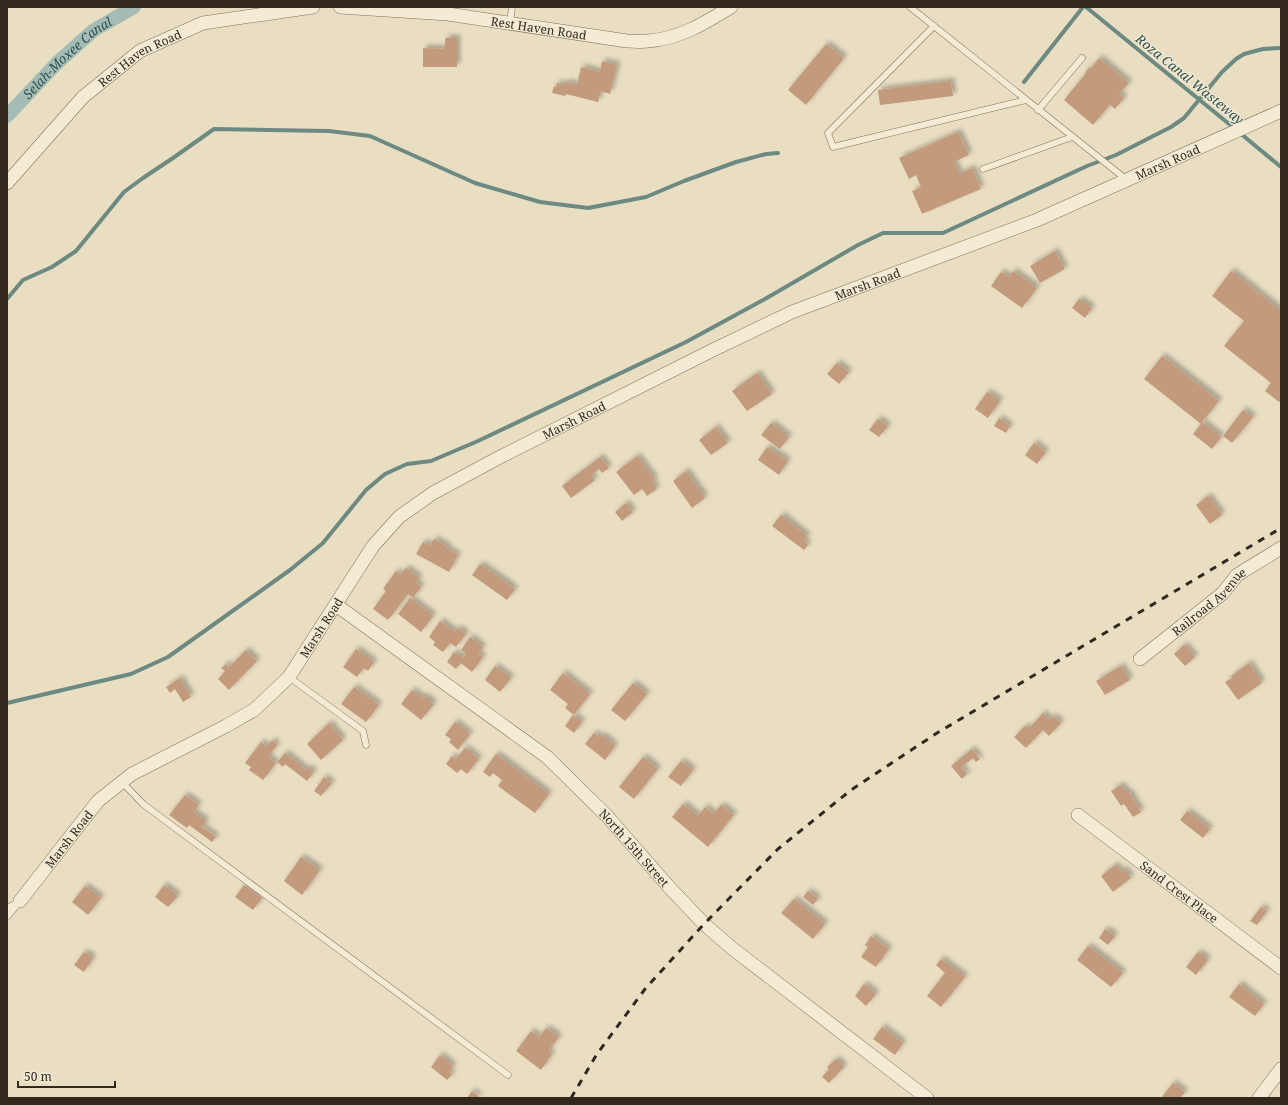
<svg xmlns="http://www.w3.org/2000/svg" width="1288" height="1105" viewBox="0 0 1288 1105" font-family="'Noto Serif',serif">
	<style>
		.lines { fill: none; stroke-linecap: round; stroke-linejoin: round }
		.stream { stroke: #6c8982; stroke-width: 4 }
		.canal { stroke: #a4bcb5; stroke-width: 14 }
		.building { fill: #c49a7b; filter: url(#shadow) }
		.lane-casing { stroke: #81705b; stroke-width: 7 }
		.street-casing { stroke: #81705b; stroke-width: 14 }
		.lane { stroke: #f5ebd4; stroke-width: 6 }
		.street { stroke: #f5ebd4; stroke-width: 13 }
		.rail { stroke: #32281e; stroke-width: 3; stroke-dasharray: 7 7; stroke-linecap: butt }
		.labels { text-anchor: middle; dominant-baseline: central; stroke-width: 3; stroke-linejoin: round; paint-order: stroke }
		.street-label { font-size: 12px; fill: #32281e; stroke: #f2e8d1 }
		.water-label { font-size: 13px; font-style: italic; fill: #2e514f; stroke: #f2e8d1 }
	</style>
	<defs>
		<filter id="shadow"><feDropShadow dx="3.5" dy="-3.5" stdDeviation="2" flood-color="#0004"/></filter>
	</defs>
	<rect width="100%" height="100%" fill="#e9dec2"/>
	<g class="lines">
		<path class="stream" d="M1086 7 1234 128
			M1024 82 1083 7
			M1240 133 1281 167
			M7 299 23 280 52 267 76 251 124 192 143 178 173 158 214 129 329 131 370 136 475 183 540 202 588 208 646 197 684 181 736 162 766 154 778 153
			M7 703 131 674 168 657 290 570 323 543 366 490 385 474 407 464 431 461 478 441 686 342 765 299 858 245 883 233H943L1087 166 1116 155 1171 127 1184 118 1222 72 1236 59 1244 54 1263 49 1281 48"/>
		<path class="canal" id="s1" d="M7 116 57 63 94 30 134 7"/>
	</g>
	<path class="building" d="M445 38H457V67H423V48L445 49Z
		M826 44 844 58 806 105 788 90Z
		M1099 58 1129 83 1119 94 1124 98 1115 109 1110 105 1093 125 1064 100 1086 73 1085 72 1090 67 1091 68Z
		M602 61 617 65 610 94 601 91 598 102 566 94 565 96 552 93 554 86 556 87 557 83 565 85V82L577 85 581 67 600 72Z
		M951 81 953 96 880 105 878 90Z
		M958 132 969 155 954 162 959 174 972 168 981 189 922 214 912 191 921 187 916 175 909 179 899 158Z
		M1055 251 1065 269 1040 283 1030 266Z
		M1013 271 1037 288 1022 308 991 286 1001 272 1009 277Z
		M1231 271 1281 311V400L1279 402 1265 391 1271 383 1224 346 1244 321 1212 296Z
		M1079 299 1092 308 1085 318 1072 308Z
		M1162 356 1219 401 1202 422 1221 437 1212 449 1193 434 1201 424 1144 379Z
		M837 363 849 372 839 384 827 374Z
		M757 373 772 394 747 411 732 391Z
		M987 392 1000 401 988 418 975 409Z
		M1243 410 1253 417 1232 443 1223 436Z
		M999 418 1010 426 1006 433 994 426Z
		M878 419 888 426 879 437 869 430Z
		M771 423 789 437 780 449 761 435Z
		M716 427 728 443 711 455 699 440Z
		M1034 443 1046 452 1037 464 1025 455Z
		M767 447 788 461 779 475 758 460Z
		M637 456 655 480 652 482 657 489 647 496 642 489 634 495 616 472Z
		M600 457 609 468 602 473 599 469 591 475 595 480 571 498 562 486Z
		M686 471 705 498 692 508 673 481Z
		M1208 496 1222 515 1210 524 1196 505Z
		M626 503 633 512 622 521 615 512Z
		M781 515 807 536 804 541 808 545 804 550 772 526Z
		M434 539 448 547 447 549 458 555 449 572 416 554 423 542 430 546Z
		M480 564 515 589 507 600 472 575Z
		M406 568 419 578 416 583 421 587 413 598 408 594 388 620 373 609 386 591 383 589 396 571 400 575Z
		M410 598 433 616 421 632 398 614Z
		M440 621 455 632 458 628 466 634 456 647 450 643 443 652 433 645 435 642 429 637Z
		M470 637 483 647 478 654 483 657 472 672 461 663 456 669 447 662 454 652 463 658 466 654 461 650Z
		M1184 645 1195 657 1185 666 1174 654Z
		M356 649 374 662 368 671 364 668 357 677 343 667Z
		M246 650 257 661 229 690 218 679 225 671 221 668 226 664 229 667Z
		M1249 663 1262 683 1238 700 1225 682 1232 678 1231 676Z
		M495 666 511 678 500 692 485 680Z
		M1121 666 1130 680 1105 695 1096 681Z
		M563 673 590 694 574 715 565 708 568 704 550 690Z
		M180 678 191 697 183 702 175 689 170 693 166 687Z
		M633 683 647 694 625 721 611 710Z
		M354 687 379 705 366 722 341 704Z
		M412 690 422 698 424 696 434 704 421 720 401 704Z
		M1043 713 1050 720 1053 716 1061 723 1049 736 1043 730 1026 748 1014 737 1025 726 1028 729Z
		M573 715 582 722 574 733 565 726Z
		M455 722 470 734 458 750 449 742 451 739 445 735Z
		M329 723 343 740 321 760 307 744Z
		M594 733 600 738 602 735 615 746 605 760 585 744Z
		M272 740 277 745 268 757 276 763 263 780 249 770 251 767 245 763 261 742 267 747Z
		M465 748 479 759 467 774 461 769 457 773 446 764 452 756 456 759Z
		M972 749 980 759 976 762 973 758 961 767 967 774 962 779 951 766Z
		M285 753 306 770 308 768 314 772 307 781 285 764 283 767 277 762Z
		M496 754 549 794 535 813 498 786 502 780 493 773 490 777 483 772Z
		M643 757 658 769 634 799 619 787Z
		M681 761 693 770 681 786 668 777Z
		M324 777 332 783 321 796 314 791Z
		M1121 785 1127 793 1129 792 1141 812 1133 817 1124 804 1121 806 1111 791Z
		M185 795 199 805 193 812 206 821 202 827 216 837 212 842 189 825 187 828 169 815Z
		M683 804 698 816 705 807 713 814 721 805 734 815 708 847 672 817Z
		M1187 811 1210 829 1203 838 1180 820Z
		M301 857 320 870 302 895 284 881Z
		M1115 865 1121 872 1124 869 1131 878 1113 892 1101 876Z
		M164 885 178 896 168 907 155 897Z
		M244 885 262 898 253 910 235 897Z
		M85 886 101 898 88 915 72 902Z
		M808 891 818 899 813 905 803 897Z
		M794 899 825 924 813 939 781 913Z
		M1261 907 1267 911 1257 925 1250 921Z
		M1105 929 1115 936 1108 945 1099 938Z
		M871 936 889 949 876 967 861 957 868 947 865 945Z
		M1088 946 1123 973 1111 987 1077 960Z
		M84 952 93 958 84 972 74 965Z
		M1198 952 1208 960 1196 975 1186 967Z
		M941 959 965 977 941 1007 927 996 945 973 936 965Z
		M864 984 876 994 866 1006 855 996Z
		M1239 984 1264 1004 1255 1016 1229 997Z
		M882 1027 903 1043 895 1055 873 1039Z
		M546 1028 559 1037 548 1051 552 1054 541 1070 516 1051 531 1031 539 1037Z
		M440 1055 453 1066 449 1072 452 1075 447 1080 431 1067Z
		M836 1059 844 1067 829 1083 822 1077 829 1069 827 1067Z
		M1173 1083 1185 1092 1180 1098H1161Z
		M472 1091 481 1098H467Z"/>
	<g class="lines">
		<g class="lane-casing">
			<path id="lane" d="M910 7 1127 180
				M510 23 512 7
				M934 26 828 133 833 147 1026 100
				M1038 110 1082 58
				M983 169 1072 137
				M289 677 363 731 366 745
				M122 782 143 804 508 1075
				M7 908 17 903
				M7 917 20 901"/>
		</g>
		<g class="street-casing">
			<g id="street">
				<path id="s2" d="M340 7 448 14 627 41C634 41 641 42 648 41 679 39 705 23 731 7"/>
				<path id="s3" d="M7 183 83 97 140 51 203 23 313 7"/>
				<path id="s4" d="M336 605 547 757 607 816 669 887 704 924 733 949 927 1098"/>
				<path id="s5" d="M1140 659 1223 593 1237 575 1281 548"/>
				<path id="s6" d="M1078 815 1281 968"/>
				<path id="s7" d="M20 901 98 801 132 774 226 726 254 710 289 677 373 546 399 517 433 493 500 457 713 350 792 312 1037 220 1281 111"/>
				<path d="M1259 1098 1281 1069"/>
			</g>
		</g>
		<use href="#lane" class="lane"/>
		<use href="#street" class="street"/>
		<path class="rail" d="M571 1098 597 1054 645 989 704 924 778 849 851 790 937 733 1281 528"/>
	</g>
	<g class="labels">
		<g class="street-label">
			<text stroke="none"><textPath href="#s2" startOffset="200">Rest Haven Road</textPath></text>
			<text stroke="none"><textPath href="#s3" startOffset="184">Rest Haven Road</textPath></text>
			<text stroke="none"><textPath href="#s7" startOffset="1399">Marsh Road</textPath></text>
			<text stroke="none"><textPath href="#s7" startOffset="1075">Marsh Road</textPath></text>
			<text stroke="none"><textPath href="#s7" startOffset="751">Marsh Road</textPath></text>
			<text stroke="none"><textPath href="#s5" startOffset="90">Railroad Avenue</textPath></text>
			<text stroke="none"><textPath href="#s7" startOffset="415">Marsh Road</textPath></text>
			<text stroke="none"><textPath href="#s7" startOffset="79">Marsh Road</textPath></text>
			<text stroke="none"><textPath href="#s4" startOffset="386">North 15th Street</textPath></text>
			<text stroke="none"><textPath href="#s6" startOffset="127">Sand Crest Place</textPath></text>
		</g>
		<g class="water-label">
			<text stroke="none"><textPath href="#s1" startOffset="84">Selah-Moxee Canal</textPath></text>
			<text transform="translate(1190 79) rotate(39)">Roza Canal Wasteway</text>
		</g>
	</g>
	<rect width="1288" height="1105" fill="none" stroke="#32281e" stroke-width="16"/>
	<path d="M18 1081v6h97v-6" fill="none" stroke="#32281e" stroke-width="2"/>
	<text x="24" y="1081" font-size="12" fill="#32281e" stroke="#f2e8d1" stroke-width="3" paint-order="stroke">50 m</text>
</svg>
